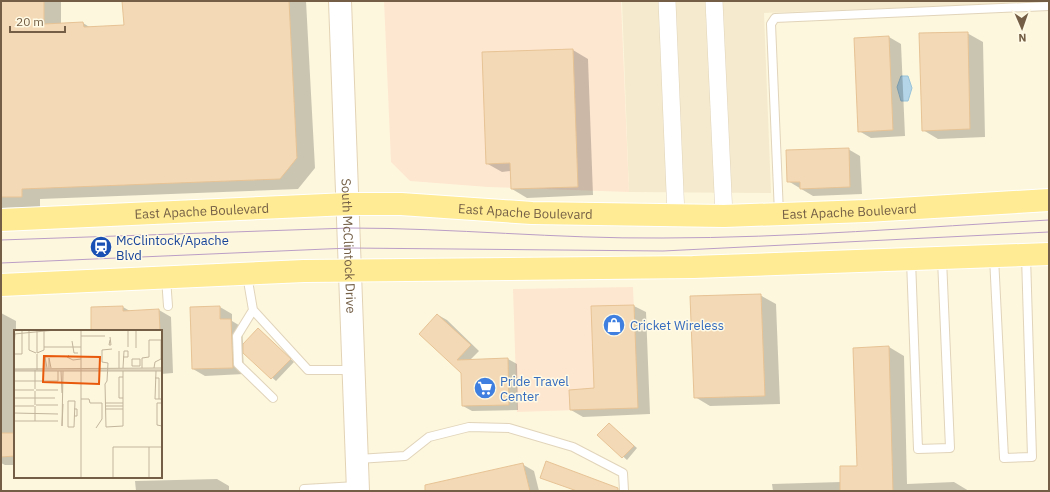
<svg xmlns="http://www.w3.org/2000/svg" width="1050" height="492" viewBox="0 0 1050 492" font-family="'IBM Plex Sans',sans-serif">
	<style>
		.residential { fill: #f5eacd }
		.commercial { fill: #fee7d1 }
		.water { fill: #b3d5e7; stroke: #99c3d9 }
		.shadow { fill: #0003 }
		.building { fill: #f3d9b5; stroke: #e7c395 }
		.lines { fill: none; stroke-linecap: round; stroke-linejoin: round }
		.service-casing { stroke: #e1d4ba; stroke-width: 10 }
		.minor-casing { stroke: #e1d4ba; stroke-width: 18 }
		.secondary-casing { stroke: #e3d3b5; stroke-width: 24 }
		.primary-casing { stroke: #fff; stroke-width: 24 }
		.service { stroke: #fff; stroke-width: 8 }
		.minor { stroke: #fff; stroke-width: 17 }
		.secondary { stroke: #fff; stroke-width: 22 }
		.primary { stroke: #ffeb93; stroke-width: 22 }
		.tram { stroke: #bb9ec5; stroke-width: 1 }
		.labels { text-anchor: middle; dominant-baseline: central; stroke-width: 3; stroke-linejoin: round; paint-order: stroke }
		.street-label { font-size: 13px; fill: #745f46; stroke: #fffae5 }
		.transit-label { font-size: 13px; fill: #164399; stroke: #fffae5; text-anchor: start }
		.shop-label { font-size: 13px; fill: #366cbe; stroke: #fffae5; text-anchor: start }
		.inset-road { fill: none; stroke: #c2b59c; stroke-width: 1 }
		.view { fill: #e8590c; fill-opacity: 0.15; stroke: #e8590c; stroke-width: 2 }
		.inset-edge { fill: none; stroke: #745f46; stroke-width: 2 }
	</style>
	<rect width="100%" height="100%" fill="#fdf7de"/>
	<path class="residential" d="M622 1H1049V2L764 13 771 193 629 192Z"/>
	<path class="commercial" d="M384 1H621L629 192 488 187 410 181 391 162Z
		M633 287 638 408 517 412 513 289Z"/>
	<path class="water" d="M901 76H908L912 88 908 101H901L897 87Z"/>
	<path class="shadow" d="M1 1H61V24L83 23 91 28 125 26 123 1H306L315 168 298 189 40 199V207L1 208Z
		M967 33 983 42 985 137 938 139 923 130Z
		M889 37 901 44 905 136 871 138 859 131Z
		M573 50 588 59 593 195 527 198 512 189 511 171 502 172 486 163Z
		M848 149 860 156 862 194 813 196 788 181Z
		M760 295 776 304 780 404 710 406 695 397Z
		M634 306 646 312 650 414 583 417 571 410 595 389Z
		M123 307 130 311 159 310 171 317 173 373 161 374V331H92Z
		M220 307 232 314V321L242 327 243 345 258 329 294 362 276 381 243 352 244 374 205 376 193 369Z
		M1 313 16 321 15 465H5L1 463Z
		M438 315 447 320 479 351 470 360 508 359 517 364 518 410 472 411 463 406 462 372Z
		M889 347 904 356 907 484 954 482 969 491H773L772 484 841 482 858 467Z
		M609 424 637 448 627 460 599 435Z
		M522 464 534 471 539 491H427Z
		M217 479 229 486V491H136L135 481Z"/>
	<path class="building" d="M1 1H44V24L83 22 84 27 124 25 122 1H289L297 158 280 179 22 189V197H1Z
		M968 32 970 129 922 131 919 33Z
		M889 36 893 130 858 132 854 38Z
		M573 49 578 187 511 189 510 163 486 164 482 52Z
		M849 148 850 187 800 189V182H787L786 150Z
		M761 294 765 396 694 398 690 296Z
		M634 305 638 408 570 410 569 390 594 388 591 306Z
		M123 306V311L159 309 160 331H91V307Z
		M220 306V319H231L233 368 192 369 190 307Z
		M437 314 471 345 457 360 508 358 509 405 462 406 461 373 419 334Z
		M258 328 291 359 271 379 243 353V344Z
		M889 346 893 491H840V466H857L853 348Z
		M609 423 634 446 622 458 597 435Z
		M1 433H15V456L1 457Z
		M546 461 618 488V491H577L540 478Z
		M523 463 530 491H425V485Z"/>
	<g class="lines">
		<g class="service-casing">
			<path id="service" d="M779 214 771 24 775 18 1049 6
				M994 257 1004 458 1032 457 1026 256
				M911 260 918 449 950 448 942 259
				M247 275 253 310 308 370H353
				M166 278 168 306
				M253 310 237 336 238 364 273 398
				M358 459 405 456 429 437 469 427 509 428 573 447 623 473 624 491
				M304 489 357 486"/>
		</g>
		<g class="minor-casing">
			<path id="minor" d="M667 1 676 216
				M714 1 724 216"/>
		</g>
		<g class="secondary-casing">
			<g id="secondary">
				<path id="s1" d="M340 1 358 491"/>
			</g>
		</g>
		<g class="primary-casing">
			<g id="primary">
				<path id="s2" d="M1 220 348 204H401L532 213 724 216 866 211 1049 200"/>
				<path d="M1 285 304 271 693 267 1049 254"/>
			</g>
		</g>
		<use href="#service" class="service"/>
		<use href="#minor" class="minor"/>
		<use href="#secondary" class="secondary"/>
		<use href="#primary" class="primary"/>
		<path class="tram" d="M1 240 349 228C453 228 558 239 662 238 791 238 920 227 1049 220
			M1 263 350 248 663 251 1049 232"/>
	</g>
	<defs>
		<g id="station-disc" transform="scale(1.15)"><circle r="9.5" fill="#1a4fb4" stroke="#fffae5"/><path d="M-3-6H3Q5-6 5-4V2Q5 4 3 4L4.5 6H3L1.5 4h-3L-3 6H-4.5L-3 4Q-5 4-5 2V-4Q-5-6-3-6ZM-3.5-4v3h7v-3ZM-3.5 1v1.5H-2V1ZM2 1v1.5H3.5V1Z" fill="#fff"/></g>
		<g id="shop-disc" transform="scale(1.15)"><circle r="9.5" fill="#3f7fe0" stroke="#fffae5"/><path d="M-5-2.5h2.3a2.7 3.5 0 0 1 5.4 0H5L5.5 6h-11ZM-1.5-2.5h3a1.5 2.3 0 0 0-3 0Z" fill="#fff"/></g>
		<g id="supermarket-disc" transform="scale(1.15)"><circle r="9.5" fill="#3f7fe0" stroke="#fffae5"/><path d="M-6-5.5h2.5l.6 2H6L4.5 2H-2.5L-4.4-4H-6ZM-1.5 3.2a1.3 1.3 0 1 0 .1 0ZM3 3.2a1.3 1.3 0 1 0 .1 0Z" fill="#fff"/></g>
	</defs>
	<g fill-rule="evenodd">
		<use href="#station-disc" x="101" y="247"/>
		<use href="#shop-disc" x="614" y="325"/>
		<use href="#supermarket-disc" x="485" y="388"/>
	</g>
	<g class="labels">
		<g class="street-label">
			<text stroke="none"><textPath href="#s2" startOffset="201">East Apache Boulevard</textPath></text>
			<text stroke="none"><textPath href="#s2" startOffset="525">East Apache Boulevard</textPath></text>
			<text stroke="none"><textPath href="#s2" startOffset="849">East Apache Boulevard</textPath></text>
			<text stroke="none"><textPath href="#s1" startOffset="245">South McClintock Drive</textPath></text>
		</g>
		<g class="transit-label">
			<text x="116" y="240">McClintock/Apache<tspan x="116" dy="15">Blvd</tspan></text>
		</g>
		<g class="shop-label">
			<text x="630" y="325">Cricket Wireless</text>
			<text x="500" y="381">Pride Travel<tspan x="500" dy="15">Center</tspan></text>
		</g>
	</g>
	<g transform="translate(14 330)">
		<rect width="148" height="148" fill="#fdf7de"/>
		<path class="inset-road" d="M15 0V20L22 23M0 4 42 0M67 6H91M96 7 97 15H95L96 10M58 11 60 23H64M0 17 1 4M30 17H67M114 17V0M122 18V0M98 19 88 20V32L94 33 93 51 91 54 92 97 109 96V41M105 21V38M23 23 30 20V0M23 23V0M0 24H8V0M23 24V40M55 25 53 27 59 30 67 29M118 29H126V36H118ZM31 38V27L33 38M35 38V28L37 38M109 38 110 21H114V27H109M128 38V28L135 27V10H147V29L141 32 140 38M0 39 148 38M0 40H148M21 40V59M0 41H148M47 41 48 63M142 41 141 69H148M141 48H145V69M0 51H44V41M0 60H20M22 60H44M21 61V75M0 68H41M109 68H105V47H109M67 69H75L76 73H88V89L82 98M54 71H61L60 97H54ZM91 73H109M148 73H143V95L148 96M49 74 48 96 49 41M22 75H44M0 76H20M21 76V91M91 76H109M91 79H109M0 83 44 84M60 86H63V79H60M0 91H44M135 117V148M67 133V0M67 133V148M99 148V117H148"/>
		<path class="view" d="M30 26 86 27 85 54 29 52Z"/>
		<rect width="148" height="148" class="inset-edge"/>
	</g>
	<rect width="1050" height="492" fill="none" stroke="#745f46" stroke-width="4"/>
	<g transform="translate(1022 28) rotate(178)" stroke="#fffae5" stroke-width="3" paint-order="stroke">
	<path d="M0-3L7 15L0 10L-7 15Z" fill="#745f46"/>
	<text y="-6" font-size="11" font-weight="bold" text-anchor="middle" fill="#745f46">N</text>
	</g>
	<path d="M10 26v6h55v-6" fill="none" stroke="#745f46" stroke-width="2"/>
	<text x="16" y="26" font-size="12" fill="#745f46" stroke="#fffae5" stroke-width="3" paint-order="stroke">20 m</text>
</svg>
